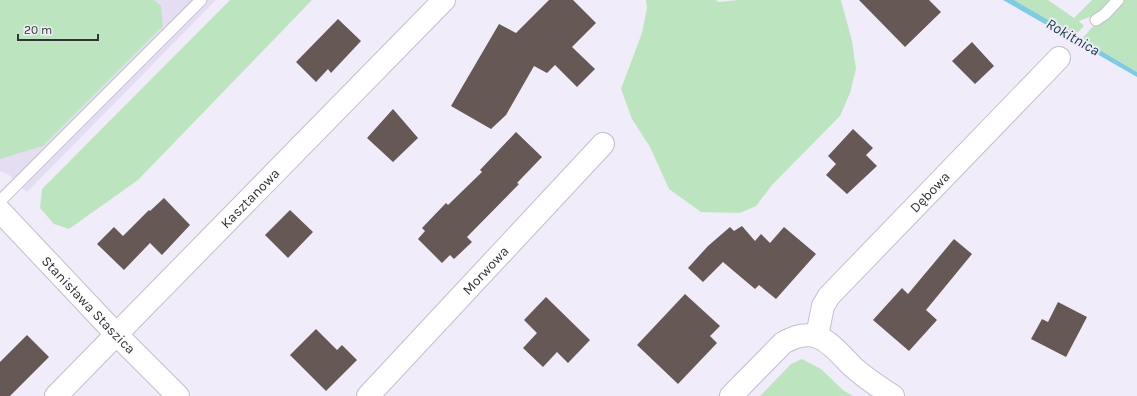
<svg xmlns="http://www.w3.org/2000/svg" width="1137" height="396" viewBox="0 0 1137 396" font-family="Karla,sans-serif">
	<style>
		.built { fill: #e5def2 }
		.green { fill: #bce5bf }
		.water { fill: #7ccce3 }
		.building { fill: #655855 }
		.lines { fill: none; stroke-linecap: round; stroke-linejoin: round }
		.service-casing { stroke: #c3becb; stroke-width: 13 }
		.minor-casing { stroke: #c3becb; stroke-width: 24 }
		.tertiary-casing { stroke: #c3becb; stroke-width: 24 }
		.service { stroke: #fff; stroke-width: 11 }
		.minor { stroke: #fff; stroke-width: 22 }
		.tertiary { stroke: #fff; stroke-width: 22 }
		.labels { text-anchor: middle; dominant-baseline: central; stroke-width: 4; stroke-linejoin: round; paint-order: stroke }
		.street-label { font-size: 14px; fill: #343237; stroke: #f1ecf9 }
		.water-label { font-size: 15px; font-style: italic; fill: #123943; stroke: #f1ecf9 }
	</style>
	<rect width="100%" height="100%" fill="#f1ecf9"/>
	<path class="built" d="M125 0H216L27 192 9 175 0 171V127Z"/>
	<path class="green" d="M0 0H154L161 6 163 26 43 146 0 159Z
		M230 0H312L138 180 69 229 54 224 40 208 42 189Z
		M646 0H716L718 2 739 0H841L852 41 856 69 850 93 840 116 772 185 756 206 740 213 701 212 669 189 650 147 632 119 621 89 642 33 647 8Z
		M1014 0H1048L1074 18 1092 0H1111L1100 13 1079 21 1084 26 1074 36Z
		M1123 0H1137V72L1081 40 1095 24Z
		M802 359 821 369 843 390 853 396H760L791 364Z"/>
	<path class="water" d="M1003 0H1014L1137 72V77Z"/>
	<path class="building" d="M549 0H573L596 23 572 47 595 69 577 87 555 65 547 73 534 66 506 115 491 129 451 106 499 24 516 33Z
		M859 0H929L941 12 905 47Z
		M338 19 361 41 331 73 328 69 316 82 296 62Z
		M972 42 994 66 975 84 952 61Z
		M393 109 418 138 393 162 367 138Z
		M853 129 873 148 866 155 877 166 847 194 826 175 836 164 828 156Z
		M516 132 542 157 517 183 519 184 467 237 472 242 454 259 450 255 442 263 418 239 425 231 422 228 446 203 448 205 482 172 480 170Z
		M164 198 190 225 162 255 150 243 124 270 97 244 114 227 123 236 149 210 150 211Z
		M290 210 313 232 288 258 265 235Z
		M742 226 755 241 761 234 770 243 784 227 816 254 776 299 759 285 755 289 723 262 703 282 688 268 708 246 730 227 734 231Z
		M954 239 972 254 926 310 937 320 909 351 873 320 902 288 908 294Z
		M685 294 720 326 710 336 717 343 678 384 637 345Z
		M546 297 590 340 568 363 557 352 543 367 523 348 537 333 524 320Z
		M1058 302 1087 317 1066 357 1031 339 1042 319 1048 322Z
		M316 329 337 350 342 345 357 360 326 391 290 355Z
		M27 335 49 357 10 396H0V362Z"/>
	<g class="lines">
		<g class="service-casing">
			<path id="service" d="M1096 20 1105 14 1118 0
				M0 201 201 0"/>
		</g>
		<g class="minor-casing">
			<g id="minor">
				<path id="s1" d="M0 211 116 334 178 396"/>
				<path id="s2" d="M817 336 823 306 829 296 1059 58"/>
				<path id="s3" d="M56 396 444 0"/>
				<path id="s4" d="M368 396 603 144"/>
			</g>
		</g>
		<g class="tertiary-casing">
			<path id="tertiary" d="M731 396 783 343C817 323 831 345 853 367 865 378 879 387 893 396"/>
		</g>
		<use href="#service" class="service"/>
		<use href="#minor" class="minor"/>
		<use href="#tertiary" class="tertiary"/>
	</g>
	<g class="labels">
		<g class="street-label">
			<text stroke="none"><textPath href="#s2" startOffset="187">Dębowa</textPath></text>
			<text stroke="none"><textPath href="#s3" startOffset="277">Kasztanowa</textPath></text>
			<text stroke="none"><textPath href="#s4" startOffset="172">Morwowa</textPath></text>
			<text stroke="none"><textPath href="#s1" startOffset="129">Stanisława Staszica</textPath></text>
		</g>
		<g class="water-label">
			<text transform="translate(1073 37) rotate(30)">Rokitnica</text>
		</g>
	</g>
	<path d="M18 34v6h80v-6" fill="none" stroke="#343237" stroke-width="2"/>
	<text x="24" y="34" font-size="12" fill="#343237" stroke="#f1ecf9" stroke-width="3" paint-order="stroke">20 m</text>
</svg>
